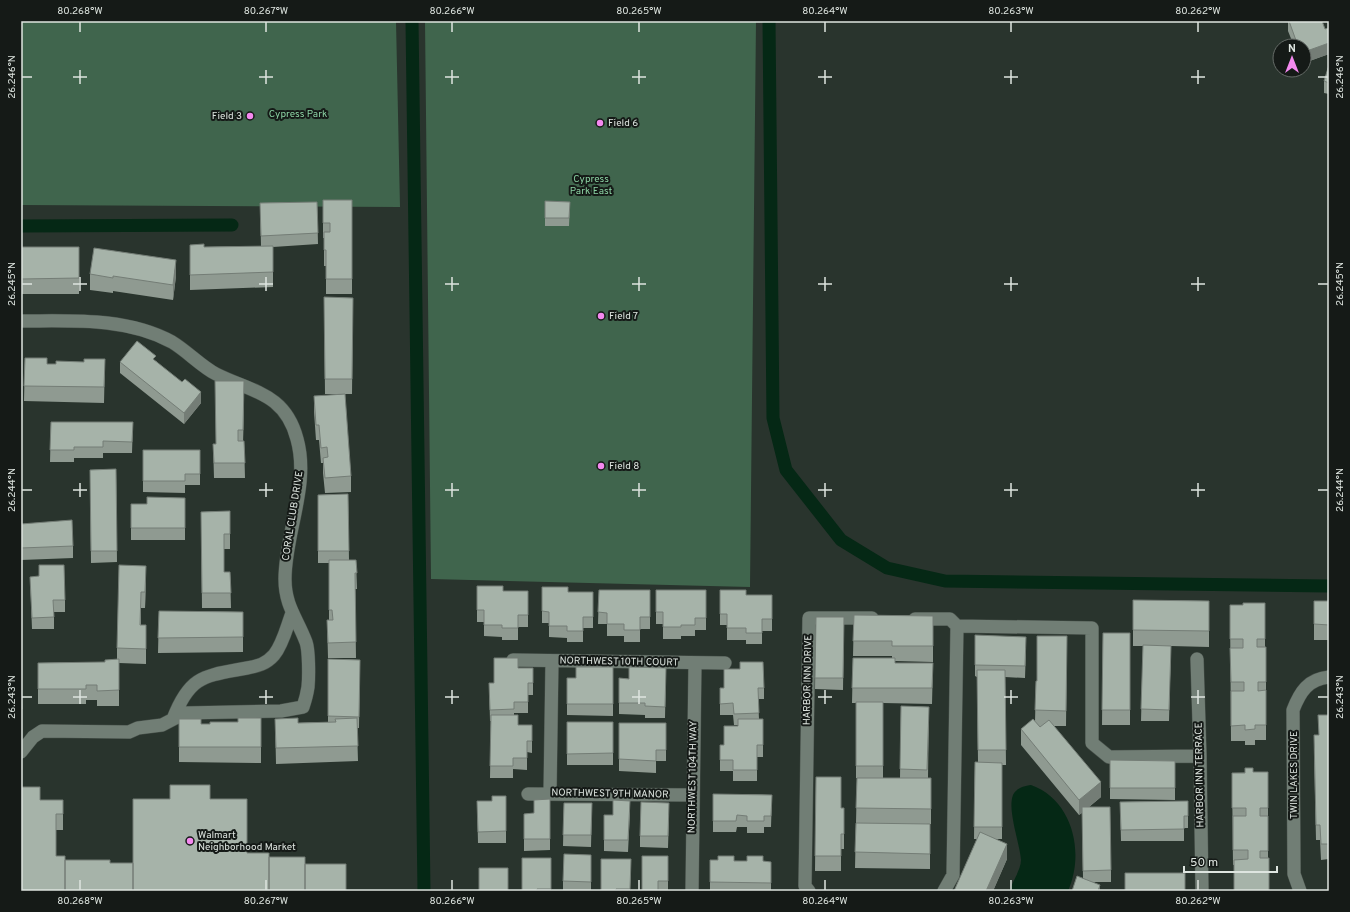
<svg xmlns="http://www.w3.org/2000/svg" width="1350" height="912" viewBox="0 0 1350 912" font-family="Overpass,sans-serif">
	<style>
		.green { fill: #40654d }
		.water { fill: #052815 }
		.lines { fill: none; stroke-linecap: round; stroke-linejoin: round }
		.canal { stroke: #052815; stroke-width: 13 }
		.street-casing { stroke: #47504a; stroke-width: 14 }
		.street { stroke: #717e75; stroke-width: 13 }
		.wall { fill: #8f9a91 }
		.shaded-wall { fill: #747d76 }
		.building { fill: #a6b3a9; stroke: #747d76 }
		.ticks { fill: none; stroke: #dee5e0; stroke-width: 1.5 }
		.poi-dot { fill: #f489ef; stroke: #151a17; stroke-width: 1.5 }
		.labels { text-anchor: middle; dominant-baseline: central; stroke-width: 4; stroke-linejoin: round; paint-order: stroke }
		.park-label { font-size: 10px; fill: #8bd2a3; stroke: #151a17 }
		.poi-label { font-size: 10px; fill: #dee5e0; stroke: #151a17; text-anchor: start }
		.street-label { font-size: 10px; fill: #dee5e0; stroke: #151a17 }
		.neatline { fill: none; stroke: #dee5e0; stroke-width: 1.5 }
		.ticks-label { font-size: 10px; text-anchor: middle; fill: #dee5e0 }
	</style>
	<rect width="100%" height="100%" fill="#29342d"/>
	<path class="green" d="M21 21H396L400 207 21 205Z
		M425 21H756L750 587 431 579Z"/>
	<path class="water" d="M1031 785C1073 800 1085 853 1068 891H1009C1012 883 1021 869 1021 860 1020 844 1007 810 1013 795 1016 788 1024 786 1031 785Z"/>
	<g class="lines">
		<path class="canal" d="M412 21 424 891
			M769 21 773 418 786 470 841 540 887 568 945 581 1329 586
			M21 226 232 225"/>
		<g class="street-casing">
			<path id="street" d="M21 321C71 321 126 317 172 342 187 351 202 367 216 374 252 392 285 393 297 439 310 485 285 533 285 579 285 606 297 618 306 642 309 650 309 677 308 687 307 694 305 701 303 707L281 711 185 713 162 725 138 728 129 732 42 731 33 737 21 752
				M915 619H950L957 626 953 875 944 891
				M957 626 1092 628V743L1109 757 1200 756
				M1197 659 1200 756 1202 891
				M513 660 725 663
				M173 719C190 675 204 676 247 668 258 666 266 664 274 655 283 644 287 626 292 613
				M528 794 693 795
				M550 794 552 661
				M692 891 695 663
				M809 891 805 886 809 618H872
				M1300 891 1294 874 1293 710C1300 692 1308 679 1329 677"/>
		</g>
		<use href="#street" class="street"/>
	</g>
	<path class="wall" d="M1288 21H1322L1325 29 1329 31V54L1304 63V46H1294L1288 31Z
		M1329 65V94L1324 93V81Z
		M323 200H352V294H326V266H324V238H323Z
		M545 201 570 202 569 226H545Z
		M317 202 318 244 273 247V287L190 290V245L204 247 261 246 260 203Z
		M21 247H79V294H21Z
		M90 274 176 276 173 300 113 291V293L90 290Z
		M324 297 353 298 352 394H325Z
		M25 358 47 364H56L84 362 105 359 104 403 24 401Z
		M156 361 201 403 184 424 120 373V362Z
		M244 396 243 441H244L245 478H214L213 444H216Z
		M314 396 351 476V492L325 493 323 473V463H321L319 440H316L314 412Z
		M51 422H133L132 453H103V458H74V462H50Z
		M143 450H200V485H185V493L143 492Z
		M116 469 117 562 91 563 90 470Z
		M348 494 349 560H356L357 589H355L356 658H328L327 620H329V563H318V495Z
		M185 498V540H131V504H147Z
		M230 511V549H224V572H230L231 608H202L201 512Z
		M21 524 73 546V558L21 560Z
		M30 577 65 600V612H54V629H32Z
		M146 581 145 608H141V625L146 640V664L119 663V706H97V700H86V704H38V663L105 662 117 660V648Z
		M477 586 503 591H528V627H518V640H502V637L484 636V622H477Z
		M542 587 568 592H593V628H583V642H567V638L549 637V623H542Z
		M599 590H650V629H640V642H624V636H607V624H598Z
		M656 590H706V630H695V636H681V639H663V624H656Z
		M720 590 746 595H772V631H762V644H746V640H727V625H720Z
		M1133 600 1209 601V647L1171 646 1169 721H1141L1143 646H1133Z
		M1314 601H1329V640H1314Z
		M1265 603V647H1266V740H1255V745H1245V741H1231L1230 605H1243Z
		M159 611 243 612V652L158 653Z
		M854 615 933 616V662L895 661V663H933L932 704 883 703V778H900L901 706 929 707 928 778H931V824L898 823 930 824V869L855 868 857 778H856V703H852L853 658H892V656H853Z
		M816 617H844L843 690 815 689Z
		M1103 633H1130V725H1102Z
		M1067 636 1066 726H1054L1101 797 1089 807 1111 870V882H1094L1100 891 1083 878 1082 813 1079 815 1021 745V729L1035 722 1036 681H1037Z
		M1026 648 1025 678 1005 677 1006 765H1002V839H995L1007 859 993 891H954L978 839H974L975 762H978L977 677 975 676V665Z
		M328 659 360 660 359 728H357L358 761 276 764 275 719 298 723 328 722Z
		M613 667V716L567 715V678H576Z
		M518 668H533V695H528V713H514V715L518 725H532V753L527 752V770L513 769V778H490L491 721H490L489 683H494Z
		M666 668 665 718H645V715L619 714V678L629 679Z
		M21 669 22 709V725H21Z
		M724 669 764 688V699H758L759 719H763V757H757V781H733V771H720V745H724L738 726V725H734L733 715H720V688H724Z
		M1329 715V859L1321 860 1320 840H1316L1314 750 1319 735Z
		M261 718V763L179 762V719L201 724H210L238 722Z
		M567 722H613V765H567Z
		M619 723H666V761H656V773L619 771Z
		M1110 760 1175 761V800L1110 799Z
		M1268 772V858L1233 865 1232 773Z
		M816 777 841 808 844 824V849H841V871H815Z
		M713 794 772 795 771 827H764V833H747V827H737L736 832H713Z
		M506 796V843H478L477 801H492Z
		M210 799 247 853 21 891 40 800H63V830H56V856L65 860 110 863H133Z
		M550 799V850L524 851V814L534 813Z
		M1188 801V828H1184V841H1121L1120 802Z
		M564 803H592L591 847 563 846Z
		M630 812 628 852 604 851V840L613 815Z
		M669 815 668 848 640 847V836Z
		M591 855V891H563V881Z
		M642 856 668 881V891H642Z
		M551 858V891H522Z
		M631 859 630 891H601Z
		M710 860 771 862V891H710Z"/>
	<path class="shaded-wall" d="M1329 43V54L1304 63V52Z
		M176 260V276L173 300V285Z
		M244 381V396L243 446V430Z
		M201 392V403L184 424V413Z
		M146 566V581L145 608V592Z
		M1101 782V797L1079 815V800Z
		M1007 844V859L993 891H986Z
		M1100 885V891H1098Z"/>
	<path class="building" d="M1289 21H1322L1325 29 1328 28 1329 31V43L1304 52V46H1298Z
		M1329 65V83L1324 81Z
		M323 200H352V279H326V250H324V232H330V223H323Z
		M545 201 570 202 569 218H545Z
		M317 202 318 233 261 236 260 203Z
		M204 244V247L273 246V272L190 275V245Z
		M21 247H79V278L21 279Z
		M94 248 176 260 173 285 113 276V278L90 274Z
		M324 297 353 298 352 379H325Z
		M137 341 156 356 153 359 182 382 185 379 201 392 184 413 120 362Z
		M25 358H47V364H56V361L84 362V359H105L104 387 24 386Z
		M215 381H244L243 430H238V441H244L245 463H214L213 444H216Z
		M345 394 351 476 325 478 323 458 328 457 327 447 321 448 319 425H316L314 396Z
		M51 422H133L132 442 103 441V447H74V450H50Z
		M143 450H200V474H185V481H143Z
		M116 469 117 551H91L90 470Z
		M348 494 349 551H318V495Z
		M147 497 185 498V528H131V504H147Z
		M230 511V534H224V572H230L231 593H202L201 512Z
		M72 520 73 546 21 548V524Z
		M329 560H356L357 573H355L356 642 328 643 327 620H333L332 610H329Z
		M39 565H64L65 600H53L54 617 32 618 30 577 39 576Z
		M119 565 146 566 145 592H141L140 625H146V649L117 648Z
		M477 586H503V591H528V615H518V628H502V625H484V610H477Z
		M542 587H568V592H593V617H583V631H567V626H549V612L542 611Z
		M599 590H650V617H640V630H624V624H607V613L598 612Z
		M656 590H706V618H695V625H681V627H663V612H656Z
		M720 590H746V595H772V619H762V633H746V628H727V614H720Z
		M1133 600 1209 601V631L1133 630Z
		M1314 601H1329V625L1314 624Z
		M1243 603H1265V639H1257V647H1266V682H1258V691L1266 690V725H1255V729L1245 730V725L1231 726V691H1244V682H1231L1230 648H1243V639H1230V605H1243Z
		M159 611 243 612V637L158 638Z
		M854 615 933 616V646H892V641H853Z
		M816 617H844L843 678H815Z
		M1103 633H1130V710H1102Z
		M975 635 1026 637 1025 666 975 665Z
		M1037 636H1067L1066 711 1035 710 1036 681H1037Z
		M1143 645 1171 646 1169 710 1141 709Z
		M494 658H518V668H533V683H528V702H514V709L490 710 489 683H494Z
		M853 658H895V663H933L932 688H852Z
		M119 659V690L97 691V685H86V689H38V663L105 662V660Z
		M328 659 360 660 359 717 328 716Z
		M740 662H763L764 688H758L759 713 734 714 733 703 720 704V688H724V669H740Z
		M576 667H613V704H567V678H576Z
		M629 667 666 668 665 707 645 706V703H619V678L629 679Z
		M21 669 22 709H21Z
		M977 670H1005L1006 750H978Z
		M856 702H883V766H856Z
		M901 706 929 707 927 770 900 769Z
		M491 715H518V725H532V741H527V758H513V766H490Z
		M1318 715H1329V844H1321L1320 825H1316L1314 735H1319Z
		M238 718H261V747H179V719H201V724H210V722H238Z
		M298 718V723L336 722 335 719 357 718 358 746 276 748 275 719Z
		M738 719H763V745H757V770H733V760H720V745H724V726H738Z
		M1033 719 1040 727 1049 720 1101 782 1079 800 1021 729Z
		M567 722H613V753L567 754Z
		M619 723H666V750H656V761L619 759Z
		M1110 760 1175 761V788H1110Z
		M975 762 1002 763V827H974Z
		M1245 768H1253V772H1268V808H1260V816H1268V851H1260V858H1269V891H1234V860L1248 859V850H1233V816H1246V808H1232V773H1245Z
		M816 777H841V808H844V834H841V856H815Z
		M857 778H931V809L856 808Z
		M170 785H210V799H247V853H269V891H133V799H170Z
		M21 787H40V800H63V814H56V856H65V891H21Z
		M713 794 772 795 771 816H764V821H747V816L737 815 736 821H713Z
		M492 796H506V831L478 832 477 801H492Z
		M550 799V839H524V814L534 813V800Z
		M613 800 630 801 628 840H604V815H613Z
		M1188 801V816H1184V829L1121 830 1120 802Z
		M641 802 669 803 668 836H640Z
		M564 803H592L591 835H563Z
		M1082 807H1110L1111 870 1083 871Z
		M856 823 930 824V854L855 852Z
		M980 832 1007 844 986 891H954Z
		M564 854 591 855V882L563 881Z
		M642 856H668V881H658V891H642Z
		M718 856H734V861H747V856H763V861L771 862V883L710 882V860H718Z
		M269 857H305V891H269Z
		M522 858H551V889H537V891H522Z
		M601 859H631L630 889H616V891H601Z
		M65 860H110V863H133V891H65Z
		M305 864H346V891H305Z
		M479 868H508V891H479Z
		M1125 873H1185V891H1125Z
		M1077 876 1100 885 1098 891H1072Z"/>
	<path class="ticks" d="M80 22V32M266 22V32M452 22V32M639 22V32M825 22V32M1011 22V32M1198 22V32M80 70V84M266 70V84M452 70V84M639 70V84M825 70V84M1011 70V84M1198 70V84M22 77H32M73 77H87M259 77H273M445 77H459M632 77H646M818 77H832M1004 77H1018M1191 77H1205M1318 77H1328M80 277V291M266 277V291M452 277V291M639 277V291M825 277V291M1011 277V291M1198 277V291M22 284H32M73 284H87M259 284H273M445 284H459M632 284H646M818 284H832M1004 284H1018M1191 284H1205M1318 284H1328M80 483V497M266 483V497M452 483V497M639 483V497M825 483V497M1011 483V497M1198 483V497M22 490H32M73 490H87M259 490H273M445 490H459M632 490H646M818 490H832M1004 490H1018M1191 490H1205M1318 490H1328M80 690V704M266 690V704M452 690V704M639 690V704M825 690V704M1011 690V704M1198 690V704M22 697H32M73 697H87M259 697H273M445 697H459M632 697H646M818 697H832M1004 697H1018M1191 697H1205M1318 697H1328M80 880V890M266 880V890M452 880V890M639 880V890M825 880V890M1011 880V890M1198 880V890"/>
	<g class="poi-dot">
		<circle cx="250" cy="116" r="4"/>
		<circle cx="600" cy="123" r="4"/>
		<circle cx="601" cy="316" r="4"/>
		<circle cx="601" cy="466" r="4"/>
		<circle cx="190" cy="841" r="4"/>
	</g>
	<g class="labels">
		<g class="park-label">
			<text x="298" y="114">Cypress Park</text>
			<text x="591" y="179">Cypress<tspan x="591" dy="12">Park East</tspan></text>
		</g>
		<g class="poi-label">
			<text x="242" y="116" text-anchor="end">Field 3</text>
			<text x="608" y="123">Field 6</text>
			<text x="609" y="316">Field 7</text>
			<text x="609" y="466">Field 8</text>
			<text x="198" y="835">Walmart<tspan x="198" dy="12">Neighborhood Market</tspan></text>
		</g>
		<g class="street-label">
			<text transform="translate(293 516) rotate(-81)">CORAL CLUB DRIVE</text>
			<text transform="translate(619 662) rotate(1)">NORTHWEST 10TH COURT</text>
			<text transform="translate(808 680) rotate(-89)">HARBOR INN DRIVE</text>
			<text transform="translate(1200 775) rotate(-91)">HARBOR INN TERRACE</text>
			<text transform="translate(1294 775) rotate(-90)">TWIN LAKES DRIVE</text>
			<text transform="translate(693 777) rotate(-89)">NORTHWEST 104TH WAY</text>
			<text transform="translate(610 794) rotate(1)">NORTHWEST 9TH MANOR</text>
		</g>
	</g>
	<rect width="1350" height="912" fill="none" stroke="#151a17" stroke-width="44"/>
	<g transform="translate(1292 58)"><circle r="19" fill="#151a17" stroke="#656b67"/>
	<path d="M0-3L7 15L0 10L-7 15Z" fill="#f489ef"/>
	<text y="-6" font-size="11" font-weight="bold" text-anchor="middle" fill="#dee5e0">N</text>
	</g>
	<path d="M1184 866v6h93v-6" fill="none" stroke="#dee5e0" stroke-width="2"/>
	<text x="1190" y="866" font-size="12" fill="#dee5e0" stroke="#151a17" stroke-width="3" paint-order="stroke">50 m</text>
	<rect x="22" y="22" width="1306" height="868" class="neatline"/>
	<g class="ticks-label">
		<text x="80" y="14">80.268°W</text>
		<text x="266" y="14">80.267°W</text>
		<text x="452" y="14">80.266°W</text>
		<text x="639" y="14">80.265°W</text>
		<text x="825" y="14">80.264°W</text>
		<text x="1011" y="14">80.263°W</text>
		<text x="1198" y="14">80.262°W</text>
		<text transform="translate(11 77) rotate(-90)" y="4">26.246°N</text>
		<text transform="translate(1339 77) rotate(-90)" y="4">26.246°N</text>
		<text transform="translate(11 284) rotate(-90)" y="4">26.245°N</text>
		<text transform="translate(1339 284) rotate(-90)" y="4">26.245°N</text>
		<text transform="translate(11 490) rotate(-90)" y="4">26.244°N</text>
		<text transform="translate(1339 490) rotate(-90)" y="4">26.244°N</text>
		<text transform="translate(11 697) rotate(-90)" y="4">26.243°N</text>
		<text transform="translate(1339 697) rotate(-90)" y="4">26.243°N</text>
		<text x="80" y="904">80.268°W</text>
		<text x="266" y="904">80.267°W</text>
		<text x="452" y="904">80.266°W</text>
		<text x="639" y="904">80.265°W</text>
		<text x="825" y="904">80.264°W</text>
		<text x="1011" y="904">80.263°W</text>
		<text x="1198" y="904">80.262°W</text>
	</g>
</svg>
